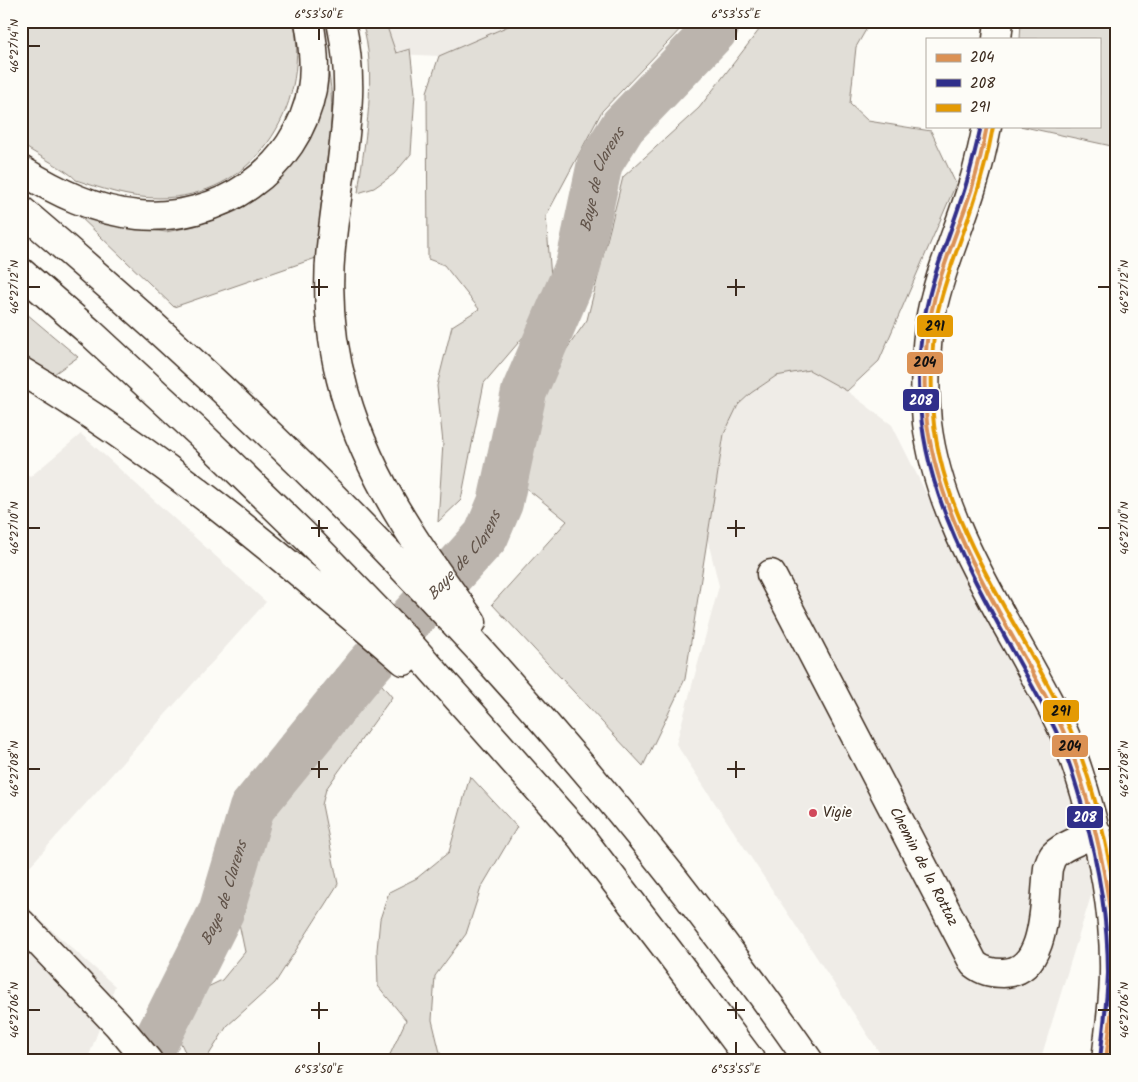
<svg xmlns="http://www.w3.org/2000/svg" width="1138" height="1082" viewBox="0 0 1138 1082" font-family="Kalam,sans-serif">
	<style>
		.built { fill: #efece7 }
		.green { fill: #e1ded7; stroke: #8e847a }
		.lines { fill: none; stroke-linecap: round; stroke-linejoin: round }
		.river { stroke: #bbb4ad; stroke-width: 46 }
		.minor-casing { stroke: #3b2a1e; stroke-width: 31 }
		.highway-casing { stroke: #3b2a1e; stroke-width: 31 }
		.minor { stroke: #fdfcf7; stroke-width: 28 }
		.highway { stroke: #fdfcf7; stroke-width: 28 }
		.bus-1-casing { stroke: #fdfcf7; stroke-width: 8 }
		.bus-2-casing { stroke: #fdfcf7; stroke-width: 8 }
		.bus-3-casing { stroke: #fdfcf7; stroke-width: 8 }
		.bus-1 { stroke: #db9154; stroke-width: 4 }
		.bus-2 { stroke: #302f8a; stroke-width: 4 }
		.bus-3 { stroke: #e49a03; stroke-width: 4 }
		.ticks { fill: none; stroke: #3b2a1e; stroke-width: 2 }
		.poi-dot { fill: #d1495b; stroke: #fdfcf7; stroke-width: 2 }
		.labels { text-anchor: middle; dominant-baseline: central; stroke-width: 4; stroke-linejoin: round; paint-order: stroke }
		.poi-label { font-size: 15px; fill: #3b2a1e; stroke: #fdfcf7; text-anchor: start }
		.street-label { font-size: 15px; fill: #3b2a1e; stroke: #fdfcf7 }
		.water-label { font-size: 16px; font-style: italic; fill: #615349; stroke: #fdfcf7 }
		.line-badge { stroke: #fdfcf7; stroke-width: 2 }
		.badge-label { font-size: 14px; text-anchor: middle; font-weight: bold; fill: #fff }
		.pale-badge-label { font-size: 14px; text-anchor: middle; font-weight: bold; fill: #111 }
		.neatline { fill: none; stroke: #3b2a1e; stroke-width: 2 }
		.ticks-label { font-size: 12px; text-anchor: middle; fill: #3b2a1e }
	</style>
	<rect width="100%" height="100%" fill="#fdfcf7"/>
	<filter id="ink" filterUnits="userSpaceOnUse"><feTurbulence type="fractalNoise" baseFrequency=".02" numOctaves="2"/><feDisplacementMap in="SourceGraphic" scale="10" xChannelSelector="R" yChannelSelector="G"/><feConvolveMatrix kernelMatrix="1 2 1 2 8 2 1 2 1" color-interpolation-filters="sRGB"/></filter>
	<g filter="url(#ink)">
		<path class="built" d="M385 21H520L439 56 396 54Z
			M809 370 847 391 892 425 954 549 1111 831 1040 1061H885L676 744 719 586 707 537 724 434 738 405 751 393 776 376Z
			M81 434 266 602 21 876V471L30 477Z
			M21 903 115 986 87 1061H21Z"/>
		<path class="green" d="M21 21H294C310 110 253 198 158 198 128 198 103 189 76 180 71 172 33 153 21 144Z
			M362 21H385L396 53 410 49 415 93 411 154 394 174 374 188 358 193C365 137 378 76 362 21Z
			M520 21H688L602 111 546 216 553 302 484 383 461 500 438 522 443 443 437 386 452 326 479 309 444 265 428 259 427 92 439 56Z
			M766 21H871L856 47 850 104 868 121 931 131 956 184 879 361 847 391 809 370 776 376 751 393 738 405 724 434 685 679 643 766 492 604 567 521 515 479 554 367 587 320 623 177 699 108Z
			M1021 21H1117L1116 147 1020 126H1099V39H1020Z
			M327 64C337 106 328 148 323 189 320 212 318 235 316 258L174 307 75 212 121 226 166 232 195 226 237 211 265 189 291 163 308 139 319 114Z
			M21 309 78 357 54 374 21 355Z
			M367 667 392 697 326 789 322 805 338 884 275 983 227 1026 205 1061H195L184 1050 174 1028 187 997 222 980 245 952 235 904 245 866 252 808Z
			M470 776 517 827 481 888 466 934 435 976 432 1020 442 1061H387L406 1020 378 986 377 950 380 919 389 892 417 878 449 852Z"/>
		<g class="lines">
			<path class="river" id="s1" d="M146 1061 221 912 252 808 367 667 486 536 500 503 524 392 578 266 600 163 623 126 715 30 718 21"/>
			<g class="minor-casing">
				<g id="minor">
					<path d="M997 39 999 21"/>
					<path d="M987 126C984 141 981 155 977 170 964 219 941 265 931 315 925 347 924 392 927 423 940 531 1014 629 1060 724 1071 746 1078 770 1085 793 1102 852 1115 911 1114 972 1114 1002 1109 1032 1106 1061"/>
					<path id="s2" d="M771 574 974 964C983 971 991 973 1003 973 1048 972 1044 901 1048 868 1050 863 1051 857 1055 854 1064 845 1085 838 1097 833"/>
					<path d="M21 923 118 1025 148 1061"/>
				</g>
			</g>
			<g class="highway-casing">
				<path id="highway" d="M341 21C346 46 349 71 348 96 346 147 336 197 331 247 321 349 352 440 406 526 426 559 450 590 472 622
					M21 170C57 192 95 211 138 215 218 222 297 171 312 89 316 67 313 44 309 21
					M21 210C316 460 588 743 809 1061
					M21 272 92 334 201 435 308 539 405 639 581 837 670 953 751 1061
					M21 371C160 453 282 557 404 661"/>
			</g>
			<use href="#minor" class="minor"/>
			<use href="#highway" class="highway"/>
			<g class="bus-1-casing">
				<path id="bus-1" d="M987 126C983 147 978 168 972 188 960 225 945 259 935 296 925 336 922 382 927 423 942 534 1011 626 1060 724 1072 749 1080 776 1088 803 1103 858 1114 915 1114 972 1114 1002 1109 1031 1106 1061"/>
			</g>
			<g class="bus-2-casing">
				<path id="bus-2" d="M981 126C975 152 969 178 960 203 948 240 932 276 925 315 894 476 985 592 1054 727 1067 753 1075 781 1083 809 1098 863 1108 918 1108 973 1107 1003 1103 1031 1100 1060"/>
			</g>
			<g class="bus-3-casing">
				<path id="bus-3" d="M993 127C988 155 981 181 972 208 960 243 945 278 937 315 932 342 931 370 932 398 935 522 1021 621 1070 729 1093 781 1110 854 1117 910
					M1112 1061 1117 1023"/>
			</g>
			<use href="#bus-1" class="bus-1"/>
			<use href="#bus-2" class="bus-2"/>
			<use href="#bus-3" class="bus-3"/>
		</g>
	</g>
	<path class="ticks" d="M319 28V40M736 28V40M28 46H40M319 279V296M736 279V296M28 287H40M311 287H328M727 287H745M1098 287H1110M319 520V537M736 520V537M28 528H40M311 528H328M727 528H745M1098 528H1110M319 761V778M736 761V778M28 769H40M311 769H328M727 769H745M1098 769H1110M319 1002V1019M736 1002V1019M28 1010H40M311 1010H328M727 1010H745M1098 1010H1110M319 1042V1054M736 1042V1054"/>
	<circle class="poi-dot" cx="813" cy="813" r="5"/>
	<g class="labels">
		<g class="poi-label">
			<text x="823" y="813">Vigie</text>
		</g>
		<g class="street-label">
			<text stroke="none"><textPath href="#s2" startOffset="330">Chemin de la Rottaz</textPath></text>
		</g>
		<g class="water-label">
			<text stroke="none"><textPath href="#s1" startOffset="1011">Baye de Clarens</textPath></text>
			<text stroke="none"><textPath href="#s1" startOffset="606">Baye de Clarens</textPath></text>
			<text stroke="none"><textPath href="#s1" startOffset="186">Baye de Clarens</textPath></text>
		</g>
	</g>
	<g class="line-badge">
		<rect x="916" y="314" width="38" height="24" rx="5" fill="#e49a03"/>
		<rect x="906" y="351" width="38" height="24" rx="5" fill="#db9154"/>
		<rect x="902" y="388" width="38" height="24" rx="5" fill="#302f8a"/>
		<rect x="1042" y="699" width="38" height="24" rx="5" fill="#e49a03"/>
		<rect x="1051" y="734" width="38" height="24" rx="5" fill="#db9154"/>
		<rect x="1066" y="805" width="38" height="24" rx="5" fill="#302f8a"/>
	</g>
	<g class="badge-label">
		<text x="921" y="405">208</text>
		<text x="1085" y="822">208</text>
	</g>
	<g class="pale-badge-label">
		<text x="935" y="331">291</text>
		<text x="925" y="367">204</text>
		<text x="1061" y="716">291</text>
		<text x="1070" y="751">204</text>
	</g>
	<rect width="1138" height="1082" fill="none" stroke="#fdfcf7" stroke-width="55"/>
	<rect x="926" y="38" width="175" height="90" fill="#fdfcf7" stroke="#afa8a0"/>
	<rect x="936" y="54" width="25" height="8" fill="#db9154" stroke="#afa8a0"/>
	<text x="970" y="62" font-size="15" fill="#3b2a1e">204</text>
	<rect x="936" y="79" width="25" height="8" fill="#302f8a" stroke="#afa8a0"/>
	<text x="970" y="88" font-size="15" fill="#3b2a1e">208</text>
	<rect x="936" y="104" width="25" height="8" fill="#e49a03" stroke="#afa8a0"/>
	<text x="970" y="112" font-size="15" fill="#3b2a1e">291</text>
	<rect x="28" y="28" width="1082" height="1026" class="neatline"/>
	<g class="ticks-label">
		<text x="319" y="18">6°53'50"E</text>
		<text x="736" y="18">6°53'55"E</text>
		<text transform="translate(14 46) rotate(-90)" y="4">46°27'14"N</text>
		<text transform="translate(14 287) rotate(-90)" y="4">46°27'12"N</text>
		<text transform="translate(1124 287) rotate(-90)" y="4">46°27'12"N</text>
		<text transform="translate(14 528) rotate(-90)" y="4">46°27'10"N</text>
		<text transform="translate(1124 528) rotate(-90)" y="4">46°27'10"N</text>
		<text transform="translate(14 769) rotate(-90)" y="4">46°27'08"N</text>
		<text transform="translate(1124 769) rotate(-90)" y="4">46°27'08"N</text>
		<text transform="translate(14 1010) rotate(-90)" y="4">46°27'06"N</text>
		<text transform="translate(1124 1010) rotate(-90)" y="4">46°27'06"N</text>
		<text x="319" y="1073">6°53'50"E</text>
		<text x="736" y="1073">6°53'55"E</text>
	</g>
</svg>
